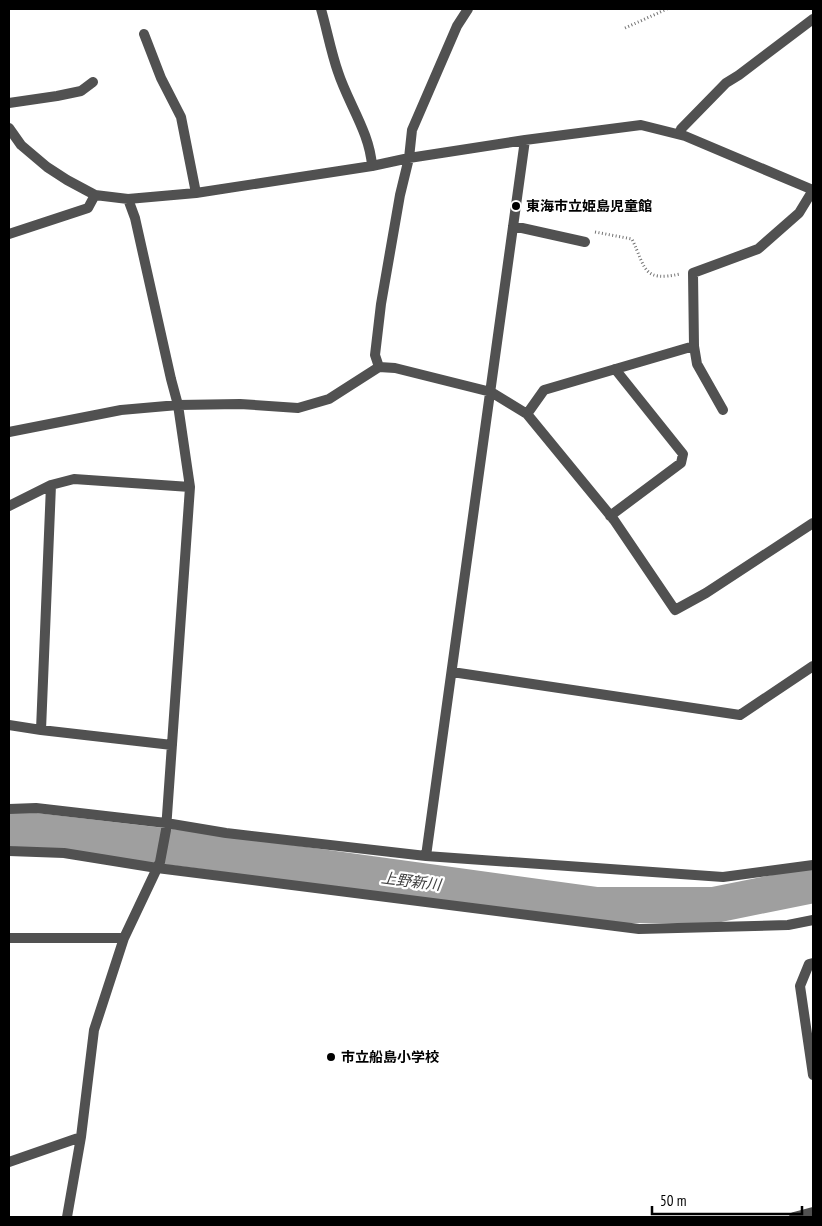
<svg xmlns="http://www.w3.org/2000/svg" width="822" height="1226" viewBox="0 0 822 1226" font-family="'PT Sans Narrow','Noto Sans JP',sans-serif">
	<style>
		.lines { fill: none; stroke-linecap: round; stroke-linejoin: round }
		.river { stroke: #9f9f9f; stroke-width: 36 }
		.path { stroke: #737373; stroke-width: 3; stroke-dasharray: 1 2.5; stroke-linecap: butt }
		.minor { stroke: #515151; stroke-width: 10 }
		.poi-dot { fill: #000; stroke: #fff; stroke-width: 2 }
		.labels { text-anchor: middle; dominant-baseline: central; stroke-width: 4.5; stroke-linejoin: round; paint-order: stroke }
		.poi-label { font-size: 14px; font-weight: bold; fill: #000; stroke: #fff; text-anchor: start }
		.water-label { font-size: 15px; font-style: italic; fill: #404040; stroke: #fff }
	</style>
	<rect width="100%" height="100%" fill="#fff"/>
	<g class="lines">
		<path class="river" d="M9 828 188 849 597 905H714L813 885"/>
		<path class="path" d="M625 28 667 9
			M595 232 632 239C646 269 643 282 680 274"/>
		<path class="minor" d="M321 9C327 30 331 52 338 72 348 103 370 133 372 166
			M144 34 161 78 181 117 196 193
			M9 103 57 96 81 91 93 82
			M9 128 21 145 47 167 67 180 95 195 128 199 196 193 372 166 409 158 525 140 641 125 685 136 813 190
			M679 134 681 129 726 83 739 75 813 19
			M513 226 585 242
			M9 234 88 208 95 195
			M379 367 375 355 381 304 400 195 409 158 412 130 457 26 468 9
			M723 410 697 364 694 346 693 273 758 249 799 213 813 190
			M527 414 544 390 694 346
			M9 432 121 410 178 405 240 404 298 408 329 399 379 367 395 368 491 392 527 414 614 520 675 610 706 593 813 523
			M9 506 51 485 74 479 190 487
			M610 516 681 463 683 454 615 369
			M452 672 740 715 813 666
			M9 725 41 730 172 745
			M41 730 51 485
			M9 809 36 808 166 823 226 833 426 856 723 877 813 865
			M9 851 64 853 157 868 639 929 788 925 813 920
			M426 856 525 140
			M9 938H124
			M813 963 809 964 800 986 813 1075
			M9 1162 81 1137
			M67 1217 81 1137 94 1030 124 938 160 862 166 830 190 487 178 405 171 379 135 218 128 199
			M794 1217 813 1212"/>
	</g>
	<g class="poi-dot">
		<circle cx="516" cy="206" r="5"/>
		<circle cx="331" cy="1057" r="5"/>
	</g>
	<g class="labels">
		<g class="poi-label">
			<text x="526" y="206">東海市立姫島児童館</text>
			<text x="341" y="1057">市立船島小学校</text>
		</g>
		<g class="water-label">
			<text transform="translate(411 881) rotate(7)">上野新川</text>
		</g>
	</g>
	<rect width="822" height="1226" fill="none" stroke="#000000" stroke-width="20"/>
	<path d="M652 1206v8h150v-8" fill="none" stroke="#000000" stroke-width="2.5"/>
	<text x="660" y="1206" font-size="15" fill="#000000" stroke="#ffffff" stroke-width="4" paint-order="stroke">50 m</text>
</svg>
